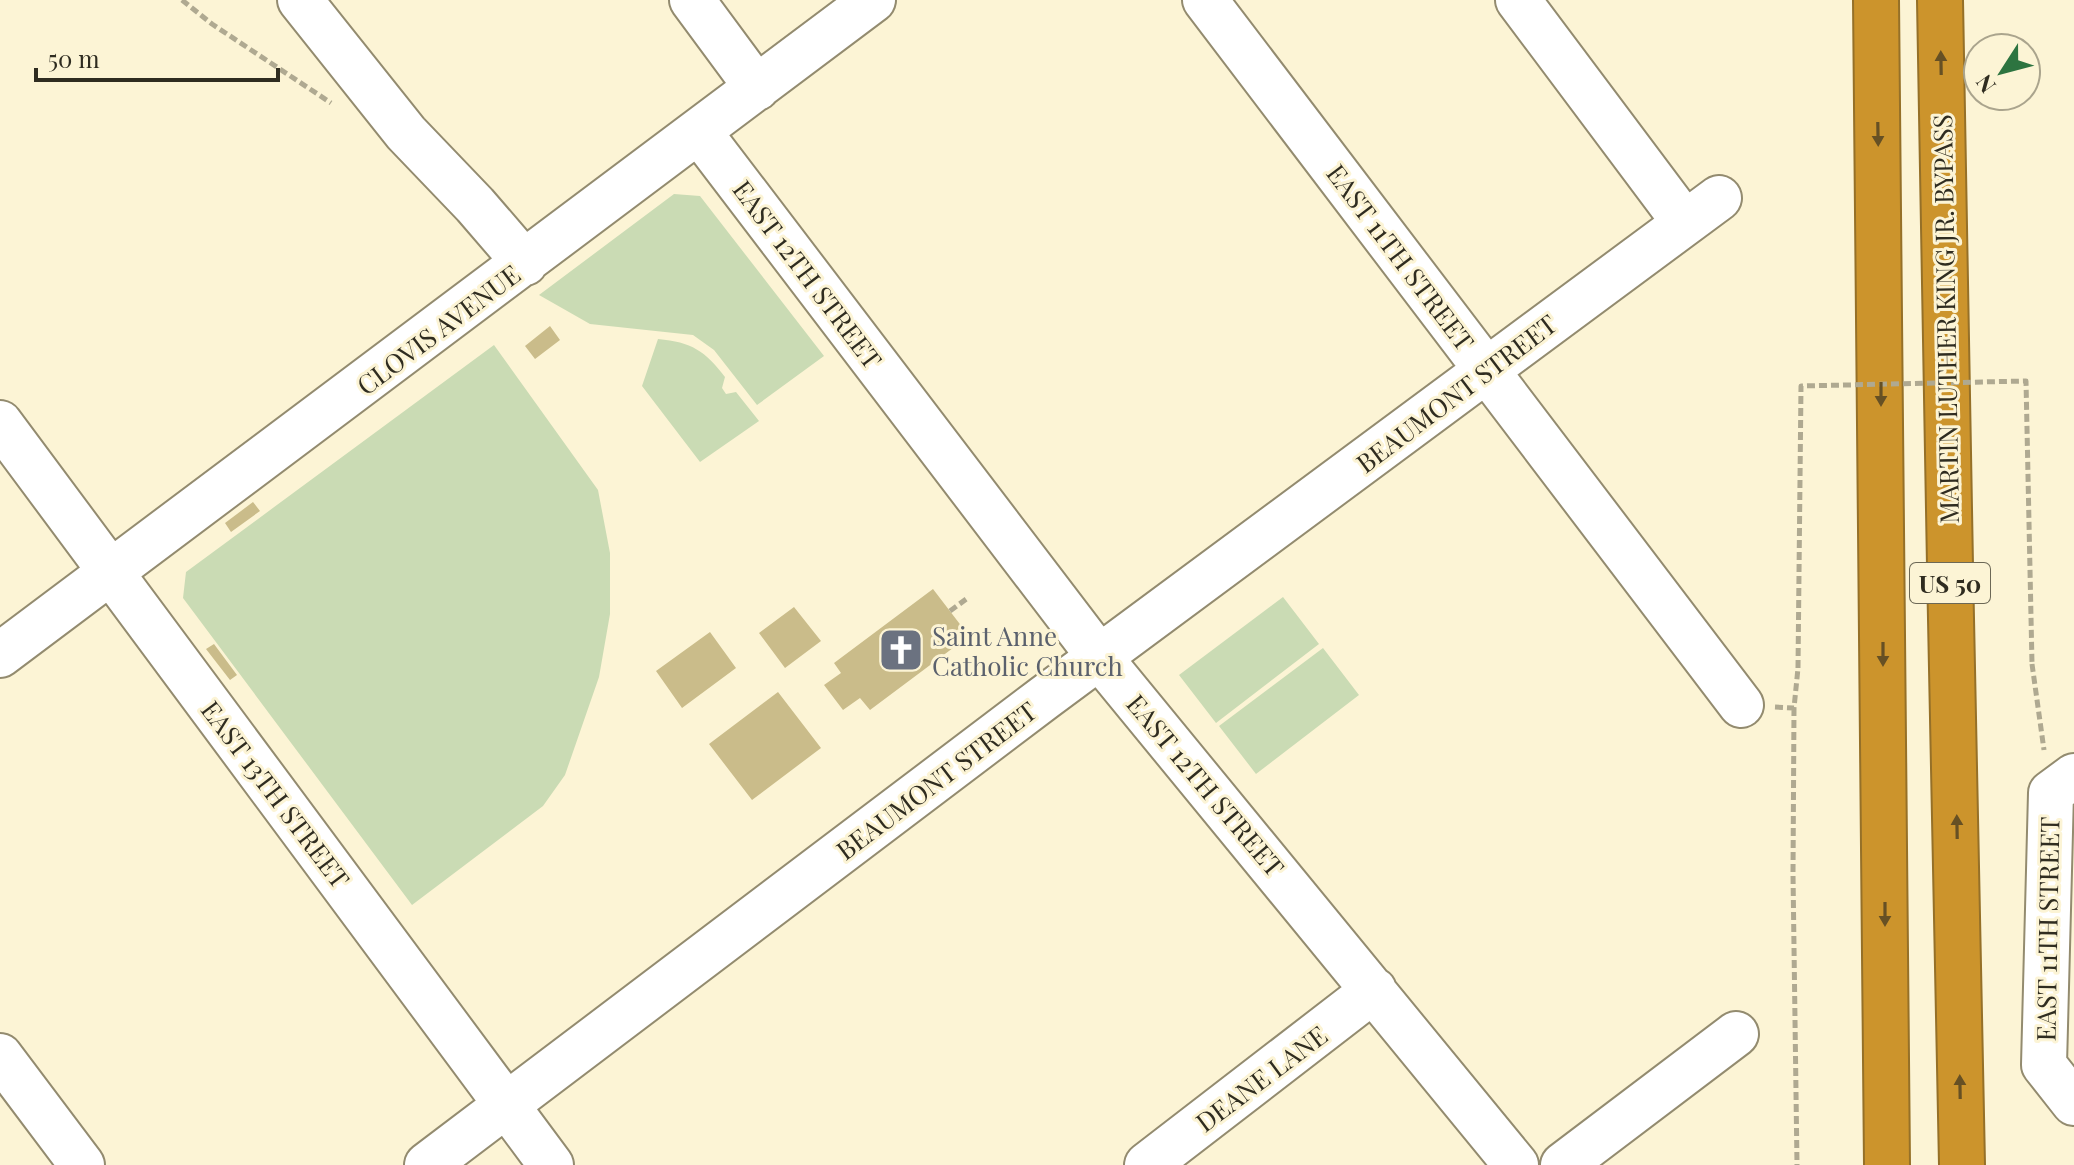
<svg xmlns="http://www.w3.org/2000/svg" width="2074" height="1165" viewBox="0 0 2074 1165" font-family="'Playfair Display',serif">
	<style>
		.green { fill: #cadbb4 }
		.building { fill: #cabc8a }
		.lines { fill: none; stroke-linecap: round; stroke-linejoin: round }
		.minor-casing { stroke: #938b6f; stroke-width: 48 }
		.highway-casing { stroke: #957028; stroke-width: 48 }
		.path { stroke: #afa991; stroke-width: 5; stroke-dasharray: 8 4; stroke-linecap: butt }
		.minor { stroke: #fff; stroke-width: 44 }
		.highway { stroke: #cc942c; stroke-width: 44 }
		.path-bridge { stroke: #afa991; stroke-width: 5; stroke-dasharray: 8 4; stroke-linecap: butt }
		.oneway { fill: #665024 }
		.labels { text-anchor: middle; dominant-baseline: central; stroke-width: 6; stroke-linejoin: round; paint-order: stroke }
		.shield { fill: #fcf4d5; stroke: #6c6856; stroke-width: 2 }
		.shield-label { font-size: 24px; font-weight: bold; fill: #2f2c20 }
		.street-label { font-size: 26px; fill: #2f2c20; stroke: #fcf4d5 }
		.worship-label { font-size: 26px; fill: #5b616d; stroke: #fcf4d5; text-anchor: start }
	</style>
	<rect width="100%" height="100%" fill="#fcf4d5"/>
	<path class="green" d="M674 194 700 196 824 356 757 405 714 350 693 335 590 324 539 295Z
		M658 339C692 342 705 351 725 377L722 388 726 394 736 392 759 421 700 462 642 386Z
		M494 345 598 490 610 553V614L599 677 565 775 543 806 412 905 183 598 186 572Z
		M1283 597 1319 644 1216 723 1179 675Z
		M1323 648 1359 695 1256 774 1219 726Z"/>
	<path class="building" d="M550 326 560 340 535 359 525 346Z
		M253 502 260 511 231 532 225 523Z
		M933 589 969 636 870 710 860 698 843 710 824 685 841 673 834 663Z
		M794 607 821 641 785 668 759 633Z
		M710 632 736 668 682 708 656 671Z
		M214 644 237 675 230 680 206 649Z
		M778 692 821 748 752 800 709 744Z"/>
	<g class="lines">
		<g class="minor-casing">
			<path id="minor" d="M300 0 406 133 475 205 525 263
				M692 0 757 88
				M1205 0 1741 705
				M1518 0 1685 223
				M700 133 1100 658 1516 1165
				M0 423 551 1165
				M0 655 873 0
				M2074 776 2051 793 2044 1065 2074 1103
				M0 1056 82 1165
				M427 1165 1044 698 1719 198
				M1147 1165 1374 990
				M1563 1165 1736 1034"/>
		</g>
		<g class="highway-casing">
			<path id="highway" d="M1876 0 1887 1165
				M1940 0C1944 388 1956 777 1962 1165"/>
		</g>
		<path class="path" d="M182 0 212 24 331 103
			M950 611 969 597
			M2032 664 2044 750
			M1775 707 1794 708 1798 668
			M1794 708 1793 874 1797 1165"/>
		<use href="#minor" class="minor"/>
		<use href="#highway" class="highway"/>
		<path class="path-bridge" d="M1798 668 1801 386 2026 381 2032 664"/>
	</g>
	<defs><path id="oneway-solid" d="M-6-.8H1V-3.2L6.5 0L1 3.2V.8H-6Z" transform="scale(2)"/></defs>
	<g class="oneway">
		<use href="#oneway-solid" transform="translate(1941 63) rotate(-91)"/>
		<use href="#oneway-solid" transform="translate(1878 134) rotate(89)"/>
		<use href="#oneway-solid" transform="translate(1881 394) rotate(90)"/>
		<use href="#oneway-solid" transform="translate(1883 654) rotate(90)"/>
		<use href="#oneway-solid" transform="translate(1957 827) rotate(-91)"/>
		<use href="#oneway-solid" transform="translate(1885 914) rotate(90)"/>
		<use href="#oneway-solid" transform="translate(1960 1087) rotate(-91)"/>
	</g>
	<defs>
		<g id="church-square" transform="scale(2.3)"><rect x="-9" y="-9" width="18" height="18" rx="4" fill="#6b7280" stroke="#fcf4d5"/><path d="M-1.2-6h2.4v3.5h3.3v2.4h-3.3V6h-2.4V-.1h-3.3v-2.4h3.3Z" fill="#fff"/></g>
	</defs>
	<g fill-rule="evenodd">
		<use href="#church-square" x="901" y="650"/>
	</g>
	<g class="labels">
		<rect class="shield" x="1910" y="563" width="80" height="40" rx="6"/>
		<g class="shield-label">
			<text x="1950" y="583">US 50</text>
		</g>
		<g class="street-label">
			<text transform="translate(1401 257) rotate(53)">EAST 11TH STREET</text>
			<text transform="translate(808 274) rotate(53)">EAST 12TH STREET</text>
			<text transform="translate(1945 319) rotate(-91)">MARTIN LUTHER KING JR. BYPASS</text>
			<text transform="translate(438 329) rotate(-37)">CLOVIS AVENUE</text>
			<text transform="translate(1456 393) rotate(-37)">BEAUMONT STREET</text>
			<text transform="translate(936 780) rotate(-37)">BEAUMONT STREET</text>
			<text transform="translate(1206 785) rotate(50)">EAST 12TH STREET</text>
			<text transform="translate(276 794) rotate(53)">EAST 13TH STREET</text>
			<text transform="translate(2047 929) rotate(-89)">EAST 11TH STREET</text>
			<text transform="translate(1261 1078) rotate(-37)">DEANE LANE</text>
		</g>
		<g class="worship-label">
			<text x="932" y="635">Saint Anne<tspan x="932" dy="30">Catholic Church</tspan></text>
		</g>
	</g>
	<g transform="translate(2002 72) rotate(234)"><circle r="38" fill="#fcf4d5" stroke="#aaa48d" stroke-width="2"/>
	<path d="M0-6L14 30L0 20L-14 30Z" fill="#2d7440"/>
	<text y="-12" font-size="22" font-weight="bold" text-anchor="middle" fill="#2f2c20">N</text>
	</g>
	<path d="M36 68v12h242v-12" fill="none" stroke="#2f2c20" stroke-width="4"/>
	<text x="48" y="68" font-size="24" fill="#2f2c20" stroke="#fcf4d5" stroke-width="6" paint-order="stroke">50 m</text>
</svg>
